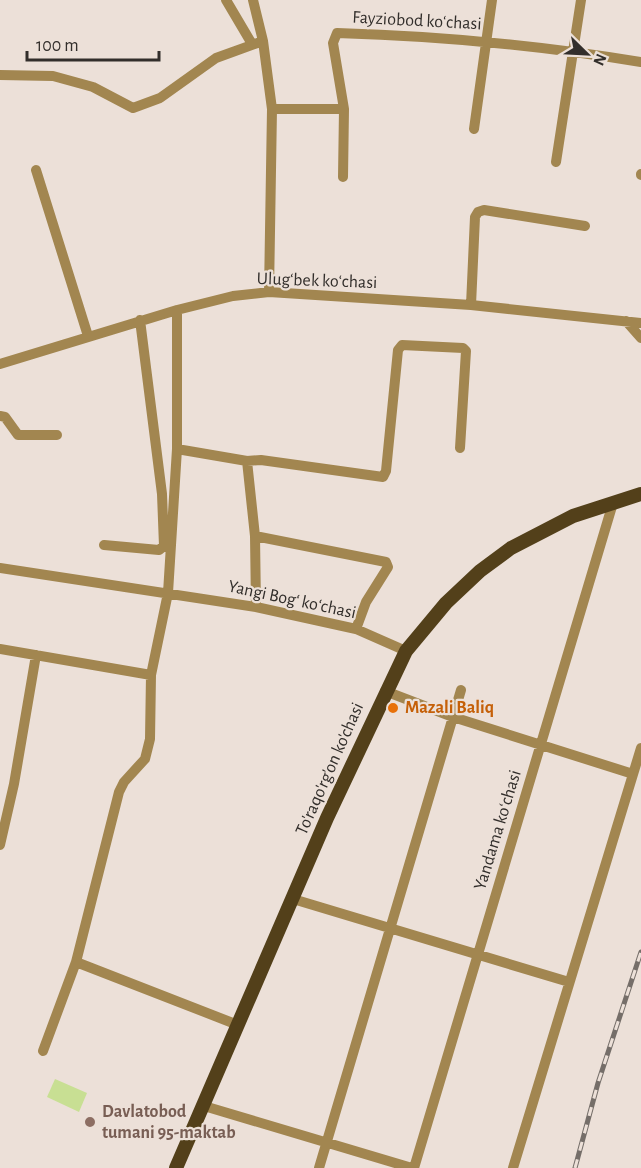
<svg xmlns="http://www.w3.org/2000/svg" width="641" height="1168" viewBox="0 0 641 1168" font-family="'Alegreya Sans',sans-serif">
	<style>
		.garden { fill: #c8df93 }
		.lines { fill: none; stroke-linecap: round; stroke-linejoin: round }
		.minor { stroke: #a28650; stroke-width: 10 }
		.major { stroke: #53401a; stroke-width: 14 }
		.rail-casing { stroke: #756e69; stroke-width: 5 }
		.rail { stroke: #ece0d8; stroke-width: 3; stroke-dasharray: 9; stroke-linecap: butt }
		.food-dot { fill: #e8710a; stroke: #ece0d8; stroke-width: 2 }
		.education-dot { fill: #8d6e63; stroke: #ece0d8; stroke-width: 2 }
		.labels { text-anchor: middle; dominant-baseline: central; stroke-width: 4.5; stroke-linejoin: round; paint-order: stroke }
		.street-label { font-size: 18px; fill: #322e2b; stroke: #ece0d8 }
		.food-label { font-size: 18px; font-weight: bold; fill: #c56008; stroke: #ece0d8; text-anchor: start }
		.education-label { font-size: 18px; font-weight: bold; fill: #785e54; stroke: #ece0d8; text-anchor: start }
	</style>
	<rect width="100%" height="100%" fill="#ece0d8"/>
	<path class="garden" d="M55 1079 87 1093 79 1112 47 1097Z"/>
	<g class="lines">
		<path class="minor" d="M226 0 252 44
			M253 0 263 41 272 109 269 292
			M0 75 53 76 93 87 133 108 160 98 216 58 263 41
			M272 109H344
			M474 129 492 0
			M556 162 581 0
			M36 170 88 336
			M641 175V174
			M343 177 344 109 333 43 337 33C442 36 538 45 641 62
			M471 305 475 217 478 212 484 210 585 226
			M626 321 641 338
			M0 364 177 310 233 296 269 292 471 305 641 323
			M0 416 5 417 18 435H57
			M177 449 247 461 261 460 383 477 386 471 398 350 402 345 463 348 466 351 460 448
			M247 461 255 536 256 607
			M255 536 386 562 388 567 366 602 356 629
			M104 545 159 550 164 546 162 494 140 320
			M0 568 256 607 356 629 406 651
			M0 649 151 675
			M385 691 453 717 633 774
			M0 845 14 784 36 655
			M293 899 569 982
			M76 962 238 1025
			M43 1051 76 962 119 792 124 782 145 759 150 739 151 675 168 593 177 449V310
			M204 1106 412 1168
			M319 1168 461 690
			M414 1168 613 503
			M513 1168 641 748"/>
		<path class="major" d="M176 1168 327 818 406 651 446 603 480 571 511 548 573 516 641 494"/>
		<g class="rail-casing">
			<path id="rail" d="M575 1168 598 1083 641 952"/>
		</g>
		<use href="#rail" class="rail"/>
	</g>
	<circle class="food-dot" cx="393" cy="708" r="6"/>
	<circle class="education-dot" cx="90" cy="1122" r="6"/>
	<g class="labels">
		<g class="street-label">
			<text transform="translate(417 21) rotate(3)">Fayziobod koʻchasi</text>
			<text transform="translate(317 281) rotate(2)">Ulugʻbek koʻchasi</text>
			<text transform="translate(292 600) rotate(12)">Yangi Bogʻ koʻchasi</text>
			<text transform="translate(330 769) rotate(-66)">To'raqo'rg'on ko'chasi</text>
			<text transform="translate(498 830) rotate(-73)">Yandama koʻchasi</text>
		</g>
		<g class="food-label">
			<text x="405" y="708">Mazali Baliq</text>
		</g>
		<g class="education-label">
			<text x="102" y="1112">Davlatobod<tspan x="102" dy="21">tumani 95-maktab</tspan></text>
		</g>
	</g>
	<g transform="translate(587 54) rotate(114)" stroke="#ece0d8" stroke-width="4.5" paint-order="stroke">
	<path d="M0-4.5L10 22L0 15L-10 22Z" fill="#322e2b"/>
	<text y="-9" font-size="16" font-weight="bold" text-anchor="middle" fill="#322e2b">N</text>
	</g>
	<path d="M27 51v9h132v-9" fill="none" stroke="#322e2b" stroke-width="3"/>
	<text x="36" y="51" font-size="18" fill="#322e2b" stroke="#ece0d8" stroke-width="4.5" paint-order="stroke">100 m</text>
</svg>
